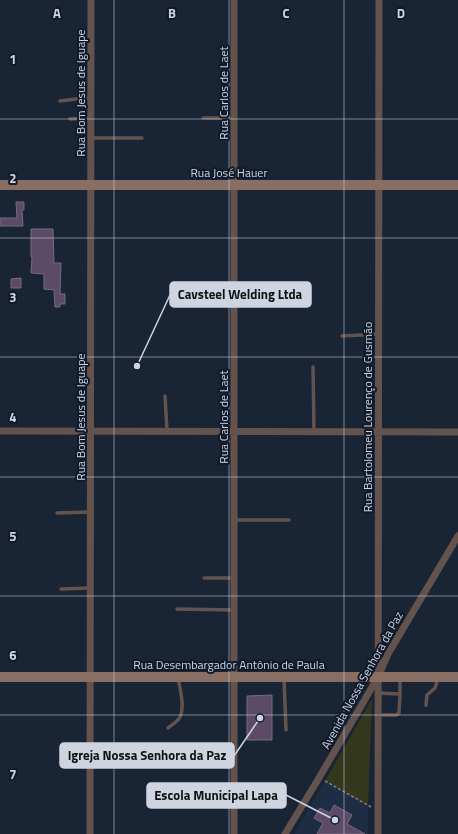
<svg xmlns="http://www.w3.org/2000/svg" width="458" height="834" viewBox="0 0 458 834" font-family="'Titillium Web',sans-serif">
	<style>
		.built { fill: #1f2d44 }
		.green { fill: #33381c }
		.building { fill: #5c4a69; stroke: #776b80 }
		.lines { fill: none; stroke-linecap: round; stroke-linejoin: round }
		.path { stroke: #7a8391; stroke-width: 1.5; stroke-dasharray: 3 2; stroke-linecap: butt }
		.lane { stroke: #64534d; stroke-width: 3.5 }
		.street { stroke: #64534d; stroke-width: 7 }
		.secondary { stroke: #886e63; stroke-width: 10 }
		.grid { fill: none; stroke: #ced5e1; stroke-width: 1; stroke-opacity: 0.55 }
		.labels { text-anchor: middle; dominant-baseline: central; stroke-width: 4; stroke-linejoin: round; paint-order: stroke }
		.street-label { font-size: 12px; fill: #ced5e1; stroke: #101a2b }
		.grid-label { font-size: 13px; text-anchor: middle; font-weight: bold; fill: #ced5e1; stroke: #101a2b; stroke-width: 4; stroke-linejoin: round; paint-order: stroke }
		.leader { fill: none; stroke: #ced5e1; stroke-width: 1.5 }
		.callout-dot { fill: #ced5e1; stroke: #101a2b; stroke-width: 1.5 }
		.callout { fill: #ced5e1; stroke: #ced5e1; stroke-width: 1.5 }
		.callout-label { font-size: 13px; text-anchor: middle; font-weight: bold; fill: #111 }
	</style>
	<rect width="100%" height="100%" fill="#192435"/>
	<path class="built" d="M325 781 368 806V834H294Z"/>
	<path class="green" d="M372 699 368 806 325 781Z"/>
	<path class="building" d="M16 202H24V210H22L23 226H0V218H17Z
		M31 229H53L54 263H61L60 294H65V304H60V307H55L54 290 44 289V274L31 273 32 257H31Z
		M21 278V288H11V279Z
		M272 695V740H247V696Z
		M334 805 352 815 347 824 365 834H317L323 823 314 818 320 808 330 813Z"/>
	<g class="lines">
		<path class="path" d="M325 781 371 807"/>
		<path class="lane" d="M60 101 91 97
			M203 118H234
			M70 119 91 118
			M91 138H142
			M342 336 379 334
			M313 367 314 432
			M165 396 167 431
			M57 513 90 512
			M234 520H289
			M204 578H234
			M61 589 90 588
			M177 609 234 610
			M284 679 286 730
			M378 693 400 694V679
			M426 705 427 695 435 688 438 678
			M378 715H396L399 713 400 694
			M168 728C172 725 178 721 180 717 185 707 180 689 178 678"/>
		<path class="street" d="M0 431 458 432
			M90 834 91 0
			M234 834V0
			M285 834 319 778 378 677 388 654 458 536
			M378 834 379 0"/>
		<path class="secondary" d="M0 185H458
			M0 677H458"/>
	</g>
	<path class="grid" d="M114 0V834M229 0V834M344 0V834M0 119H458M0 238H458M0 357H458M0 477H458M0 596H458M0 715H458"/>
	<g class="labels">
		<g class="street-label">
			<text transform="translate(80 93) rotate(-90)">Rua Bom Jesus de Iguape</text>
			<text transform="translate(223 93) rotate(-90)">Rua Carlos de Laet</text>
			<text x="229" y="172">Rua José Hauer</text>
			<text transform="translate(80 417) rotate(-90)">Rua Bom Jesus de Iguape</text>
			<text transform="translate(223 417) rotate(-90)">Rua Carlos de Laet</text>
			<text transform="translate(367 417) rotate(-90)">Rua Bartolomeu Lourenço de Gusmão</text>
			<text x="229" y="664">Rua Desembargador Antônio de Paula</text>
			<text transform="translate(362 680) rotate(-61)">Avenida Nossa Senhora da Paz</text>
		</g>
	</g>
	<g class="grid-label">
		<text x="57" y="18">A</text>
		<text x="172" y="18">B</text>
		<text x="286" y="18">C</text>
		<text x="401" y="18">D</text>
		<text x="13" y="64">1</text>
		<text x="13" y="183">2</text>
		<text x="13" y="302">3</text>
		<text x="13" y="422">4</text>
		<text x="13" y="541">5</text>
		<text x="13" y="660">6</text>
		<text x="13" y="779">7</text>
	</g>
	<path class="leader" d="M137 366L170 295M260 718L234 756M335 820L286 795"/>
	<g class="callout-dot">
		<circle cx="137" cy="366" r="4"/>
		<circle cx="260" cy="718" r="4"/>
		<circle cx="335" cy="820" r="4"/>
	</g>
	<g class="callout">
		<rect x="170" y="282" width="141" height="25" rx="4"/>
		<rect x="60" y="743" width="174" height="25" rx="4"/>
		<rect x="147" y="783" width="139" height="25" rx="4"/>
	</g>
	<g class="callout-label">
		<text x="240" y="299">Cavsteel Welding Ltda</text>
		<text x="147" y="760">Igreja Nossa Senhora da Paz</text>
		<text x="216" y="800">Escola Municipal Lapa</text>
	</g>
</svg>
